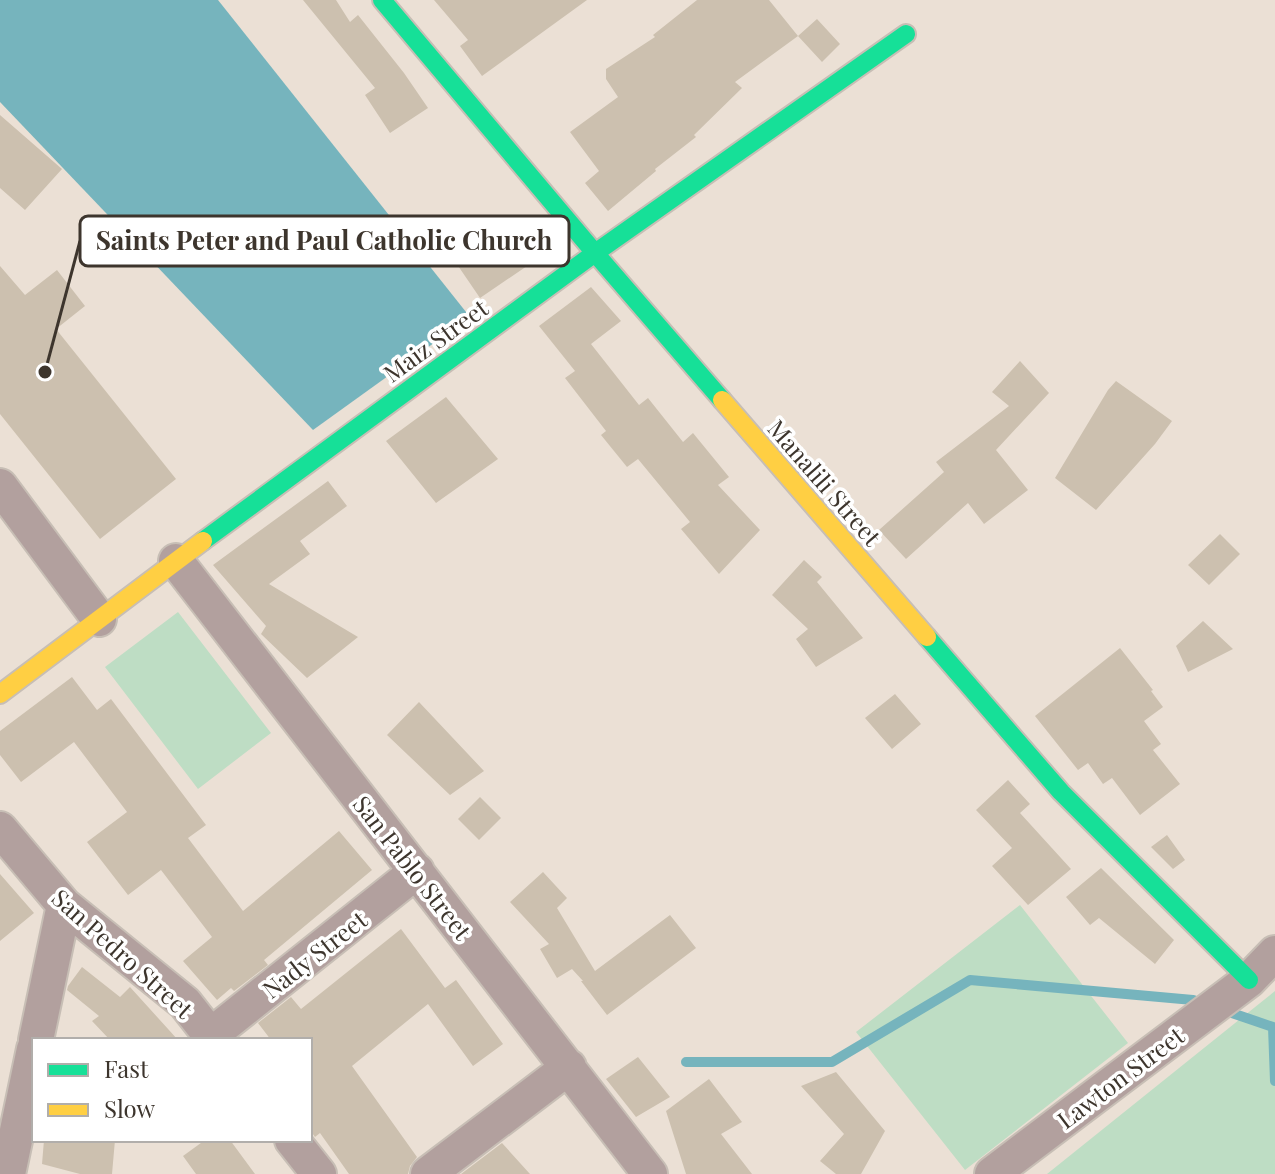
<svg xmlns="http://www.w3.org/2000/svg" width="1275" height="1174" viewBox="0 0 1275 1174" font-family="'Playfair Display',serif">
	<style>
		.green { fill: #beddc4 }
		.water { fill: #76b4bd }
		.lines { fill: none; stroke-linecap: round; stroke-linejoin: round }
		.stream { stroke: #76b4bd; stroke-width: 10 }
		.building { fill: #ccc0af }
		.street-casing { stroke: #c7beb5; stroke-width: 38 }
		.fast-casing { stroke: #c7beb5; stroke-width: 22 }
		.slow-casing { stroke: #c7beb5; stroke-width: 22 }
		.street { stroke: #b2a09e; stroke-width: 34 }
		.fast { stroke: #16e098; stroke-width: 18 }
		.slow { stroke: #ffcf43; stroke-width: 18 }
		.labels { text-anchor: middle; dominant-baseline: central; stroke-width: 7; stroke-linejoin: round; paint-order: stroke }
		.street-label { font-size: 24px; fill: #3d352d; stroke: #fff }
		.leader { fill: none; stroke: #3d352d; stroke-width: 3 }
		.callout-dot { fill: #3d352d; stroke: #fff; stroke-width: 3 }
		.callout { fill: #fff; stroke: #3d352d; stroke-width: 3 }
		.callout-label { font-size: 26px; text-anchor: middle; font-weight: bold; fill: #3d352d }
	</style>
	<rect width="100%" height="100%" fill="#ebe0d5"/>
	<path class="green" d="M178 612 271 733 198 789 105 667Z
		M1020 905 1128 1043 965 1170 856 1032Z
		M1275 991V1174H1047Z"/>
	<path class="water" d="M0 0H218L470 317 313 430 0 102Z"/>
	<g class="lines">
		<path class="stream" d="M1223 1010 1273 1027 1275 1081
			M686 1062H832L970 980 1193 1000 1204 1004"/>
	</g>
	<path class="building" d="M303 0H336L350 22 358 15 404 73 428 108 390 133 365 95 375 88Z
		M434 0H587L482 76 460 46 468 40Z
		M697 0H769L798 36 735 82 742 88 694 135 696 137 655 169 656 171 608 211 585 183 599 171 570 132 618 97 606 79V69L655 37 653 35Z
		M817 19 840 44 822 62 798 36Z
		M0 115 62 169 25 210 0 188Z
		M499 225 527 266 480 298 452 257Z
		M0 266 25 295 57 270 85 306 56 329 176 479 100 539 0 414Z
		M591 287 621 321 591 344 639 405 648 398 683 442 693 433 729 477 718 485 760 530 719 574 681 529 690 522 638 459 627 467 601 435 606 431 565 378 575 371 539 326Z
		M1020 361 1049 393 996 450 1028 490 984 524 968 503 906 559 879 530 944 472 936 462 1009 406 992 392Z
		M1116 381 1172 421 1155 444 1096 510 1055 478 1108 390Z
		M446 397 498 459 436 503 386 441Z
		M328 481 347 506 300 541 310 554 269 584 358 637 307 678 261 634 266 626 213 565Z
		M1220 534 1240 554 1209 585 1188 565Z
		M804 560 822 577 817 582 863 638 816 667 796 639 808 629 772 595Z
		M1203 621 1233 649 1188 672 1176 646Z
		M1120 648 1153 690 1151 691 1163 707 1144 721 1161 744 1153 750 1180 784 1140 815 1112 778 1103 784 1088 763 1078 770 1035 716Z
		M72 677 97 710 111 699 206 825 188 838 243 911 339 831 372 870 264 960 268 965 234 991 231 988 217 1000 183 961 212 937 161 870 128 895 87 842 127 812 74 742 21 782 0 755V731Z
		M895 694 921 724 892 749 865 718Z
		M419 702 484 771 450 795 387 735Z
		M1008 780 1030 804 1020 813 1071 869 1028 905 992 866 1012 848 976 810Z
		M480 797 501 818 479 840 458 819Z
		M1167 835 1185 860 1173 869 1151 847Z
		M1101 868 1174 940 1155 964 1099 918 1090 925 1066 897Z
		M543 872 567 898 557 908 595 971 670 915 696 948 607 1015 581 981H583L572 969 557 978 540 949 549 944 510 902Z
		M0 874 34 913 0 941Z
		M401 929 445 988 456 980 503 1044 473 1066 428 1004 352 1066 417 1157 410 1166 408 1174H349L320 1133 315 1137 310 1130V1040H271L258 1023 291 997 301 1009Z
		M82 967 120 997 130 987 178 1040H110L92 1021 99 1016 67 990 68 986Z
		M638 1057 670 1097 636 1117 606 1079Z
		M836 1072 885 1131 861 1174H836L820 1161 844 1134 801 1086Z
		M709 1079 742 1122 721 1134 752 1174H686L666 1111Z
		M44 1140H115L112 1174H80L42 1164Z
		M205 1140H230L255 1174H196L183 1156Z
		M502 1143 530 1174H461Z"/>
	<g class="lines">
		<g class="street-casing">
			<path id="street" d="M0 486 99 619
				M176 561 650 1174
				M0 829 64 905 185 1003 214 1040
				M210 1036 417 871
				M36 1040 64 905
				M292 1140 319 1174
				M8 1174 34 1049
				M428 1174 569 1067
				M992 1174 1249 980 1275 953"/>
		</g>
		<g class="fast-casing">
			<path id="fast" d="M382 0 595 253 722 400
				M203 541 595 253 906 34
				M927 637 1061 792 1249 980"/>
		</g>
		<g class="slow-casing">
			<path id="slow" d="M722 400 927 637
				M0 694 203 541"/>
		</g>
		<use href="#street" class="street"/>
		<use href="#fast" class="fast"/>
		<use href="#slow" class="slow"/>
	</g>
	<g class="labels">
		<g class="street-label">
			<text transform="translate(435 340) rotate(-36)">Maiz Street</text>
			<text transform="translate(825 482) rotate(49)">Manalili Street</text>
			<text transform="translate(413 867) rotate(52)">San Pablo Street</text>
			<text transform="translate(123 953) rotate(42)">San Pedro Street</text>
			<text transform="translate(314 954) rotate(-38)">Nady Street</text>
			<text transform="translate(1120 1077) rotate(-37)">Lawton Street</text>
		</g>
	</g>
	<path class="leader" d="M45 372L80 241"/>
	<circle class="callout-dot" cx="45" cy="372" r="8"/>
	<rect class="callout" x="80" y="216" width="489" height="50" rx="8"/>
	<g class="callout-label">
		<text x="324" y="250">Saints Peter and Paul Catholic Church</text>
	</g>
	<rect x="32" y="1038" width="280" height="104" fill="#ffffff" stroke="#b1aeab" stroke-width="2"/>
	<rect x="48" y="1064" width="40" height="12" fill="#16e098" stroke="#b1aeab" stroke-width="2"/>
	<text x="104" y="1078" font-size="24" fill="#3d352d">Fast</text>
	<rect x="48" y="1104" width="40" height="12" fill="#ffcf43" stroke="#b1aeab" stroke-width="2"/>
	<text x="104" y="1118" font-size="24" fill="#3d352d">Slow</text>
</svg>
